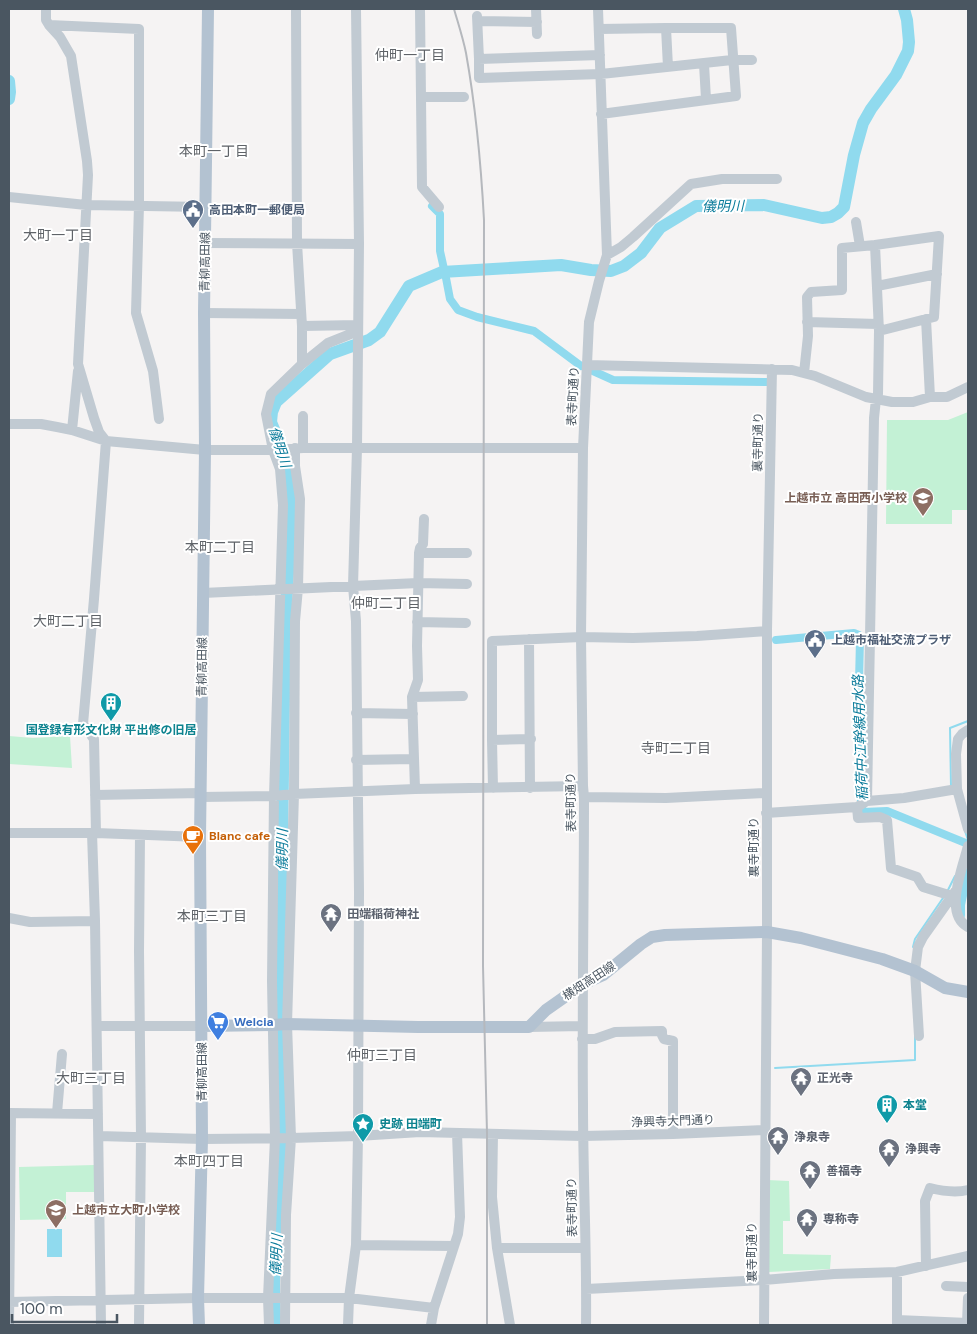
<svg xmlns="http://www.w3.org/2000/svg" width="977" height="1334" viewBox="0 0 977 1334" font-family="'DM Sans','Noto Sans JP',sans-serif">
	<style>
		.green { fill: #c3f1d5 }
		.water { fill: #90daee }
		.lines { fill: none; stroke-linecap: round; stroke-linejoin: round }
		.stream { stroke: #90daee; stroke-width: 2 }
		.canal { stroke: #90daee; stroke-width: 8 }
		.river { stroke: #90daee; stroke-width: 12 }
		.minor { stroke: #c1cad2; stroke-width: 10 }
		.major { stroke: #b3c2d1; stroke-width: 12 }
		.rail { stroke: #b5b8bd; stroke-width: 2 }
		.labels { text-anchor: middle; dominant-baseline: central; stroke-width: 4; stroke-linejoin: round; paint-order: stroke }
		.service-label { font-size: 12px; font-weight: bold; fill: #4e5e75; stroke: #fff; text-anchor: start }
		.street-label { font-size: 12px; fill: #4a5661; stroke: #fff }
		.education-label { font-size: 12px; font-weight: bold; fill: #785e54; stroke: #fff; text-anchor: end }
		.culture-label { font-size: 12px; font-weight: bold; fill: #0d838f; stroke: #fff; text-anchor: start }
		.food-label { font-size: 12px; font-weight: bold; fill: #c56008; stroke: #fff; text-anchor: start }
		.worship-label { font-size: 12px; font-weight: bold; fill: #5b616d; stroke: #fff; text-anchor: start }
		.shop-label { font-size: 12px; font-weight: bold; fill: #366cbe; stroke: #fff; text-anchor: start }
		.neighbourhood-label { font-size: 14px; fill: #5f6368; stroke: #fff }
		.water-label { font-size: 14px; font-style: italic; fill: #0c7c9b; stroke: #fff }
	</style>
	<rect width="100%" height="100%" fill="#f5f3f3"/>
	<path class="green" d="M968 412V510H952V524H886L887 420H948Z
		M9 736 33 738 70 736 72 768 9 764Z
		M94 1165 95 1192H66V1219L20 1220 19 1167Z
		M767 1180 789 1181 790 1221H783V1254L831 1255 830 1269 769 1272Z"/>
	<path class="water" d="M47 1229H62V1257H47Z"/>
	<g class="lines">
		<path class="stream" d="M951 786 950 728 968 721
			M965 831 968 840 967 843
			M947 892 955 876
			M913 947 915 939 943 898
			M775 1068 915 1060V1036"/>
		<path class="canal" d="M432 206 440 214V251L446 278 450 299 458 310 477 317 534 331 581 366
			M593 371 613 380 769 382
			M776 640 854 633 859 635 860 639 858 725 861 802 863 812 887 811 968 844
			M961 915V905L968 872"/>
		<path class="river" d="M9 81 10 92 9 99
			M275 1325 274 1282 283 1142 280 998 285 624 292 507 288 464 271 422 272 412 276 402 330 354 369 340 380 332 409 286 442 272 561 265 591 270 611 271 624 266 641 253 660 228 696 206 764 205 822 218 831 217 838 213 844 207 854 155 863 123 871 109 896 75 908 51 909 42 907 20 904 9"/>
		<path class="minor" d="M46 9V20L49 25 60 37 71 56 87 161 88 175 78 364 94 418 99 432 106 441 94 599 83 724 94 739 96 833
			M296 9 297 243 302 326V364
			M420 9 422 187 439 207
			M536 9 537 34
			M477 16 479 59 600 55
			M478 21 537 22
			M49 25 139 29V205L136 313 153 371 159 419
			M599 29 666 28 668 67
			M479 59V78L601 74 732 60H752
			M704 64 706 99
			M422 97H464
			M601 114 736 96 731 28H666
			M9 197 86 205 205 207
			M856 222 860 246
			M206 243 359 244
			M875 245 939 236 934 317 879 331
			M607 255 621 247 633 237 691 184 722 179H777
			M877 286 937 274
			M204 313 301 314
			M926 319 930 397
			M807 322 878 324
			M302 326 358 325
			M587 365 792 370 815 376 866 397 892 402H913L930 397H947L968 387
			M804 373 808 336 807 297 811 292 842 290V248L875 245 879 331 878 394 876 399 874 418 867 801
			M9 424H41L57 427 72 430 106 441 205 450H273L303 448H583
			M72 430 78 371
			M303 448V416
			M419 553H467
			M203 593 418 583 467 584
			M417 622 466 623
			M529 639 530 788
			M412 697 463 696
			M356 713 413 714
			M968 730 962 734 958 739 956 754 957 789 968 829
			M531 739 492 740V641L581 637 633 638 697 636 767 631
			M492 740 493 788
			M356 760 414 759
			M415 789 412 697 418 680 417 646 419 553 420 548 423 544 424 519
			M95 795 201 793
			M201 797 274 796 294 794 415 789 583 786
			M584 797 666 798 766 793
			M857 807 858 818 880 817 887 820 891 868 917 877 923 887 952 896
			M766 813 857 807 867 801 904 798 957 789
			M9 833H96L200 837
			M92 833 95 921 101 1325
			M968 846C963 867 943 914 968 927
			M9 918 30 922 95 921
			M97 1026H202
			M529 1027 582 1026
			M919 1036 915 971 918 947 923 937 957 889
			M582 1039H595L615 1032 662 1031V1035L664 1039 673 1041V1134
			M9 1113 98 1114
			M57 1113 62 1054
			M493 1134 492 1197 497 1248 510 1325
			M99 1136 202 1139 291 1138 358 1136 420 1132 583 1136 673 1134 764 1130
			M356 1245 454 1246
			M497 1248H585
			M926 1266 925 1201 930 1188C942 1191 955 1193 968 1190
			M946 1286 968 1287
			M586 1289 764 1280 834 1274 897 1272 968 1256
			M9 1302 198 1298H349L434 1308
			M897 1320 968 1323
			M967 1323 968 1298
			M9 1325 11 1113
			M139 1325 141 1137 139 951 140 835
			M269 1325 268 1298 275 1138 272 981 274 796 283 505 280 469 273 450 266 414 271 394 302 364 328 343 358 331
			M285 1325 286 1215 291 1138 287 1024 294 794 295 621 298 588 300 499 295 466V448
			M348 1325 349 1298 356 1245 358 1136 359 892 356 621 353 586 357 448 359 244 356 9
			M431 1325 434 1308 458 1234 460 1217 457 1133
			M586 1325C587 1252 583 1178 583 1105 582 1002 584 899 584 797L583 786 581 637 583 448 589 322 599 281 607 255 598 9
			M764 1325 767 932V631L772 369
			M897 1325V1272"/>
		<path class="major" d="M202 1026 272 1025 287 1024 418 1027H529L546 1010 583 984 603 975 641 944 652 937 665 935 767 932 801 938 882 959 915 971 945 988 968 992
			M199 1325 198 1298 202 1139 200 837 205 450 204 313 208 9"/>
		<path class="rail" d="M454 9C458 23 463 38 466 53 476 109 481 164 484 220L483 966 487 1133V1325"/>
	</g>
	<defs>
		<g id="civic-pin" transform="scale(1.125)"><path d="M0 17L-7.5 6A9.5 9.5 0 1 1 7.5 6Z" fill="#5c6f8a" stroke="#fff"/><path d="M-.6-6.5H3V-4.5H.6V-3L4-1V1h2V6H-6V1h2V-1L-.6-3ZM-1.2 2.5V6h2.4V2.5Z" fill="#fff"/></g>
		<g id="school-pin" transform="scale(1.125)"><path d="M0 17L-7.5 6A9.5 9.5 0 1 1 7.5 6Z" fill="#8d6e63" stroke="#fff"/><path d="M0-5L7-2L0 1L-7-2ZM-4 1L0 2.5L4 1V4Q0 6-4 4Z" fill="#fff"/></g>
		<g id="building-pin" transform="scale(1.125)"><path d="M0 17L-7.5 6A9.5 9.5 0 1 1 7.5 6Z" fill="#0f9aa8" stroke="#fff"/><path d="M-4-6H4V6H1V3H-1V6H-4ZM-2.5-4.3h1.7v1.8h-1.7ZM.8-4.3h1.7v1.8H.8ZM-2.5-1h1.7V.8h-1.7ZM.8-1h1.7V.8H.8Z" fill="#fff"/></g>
		<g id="cafe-pin" transform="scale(1.125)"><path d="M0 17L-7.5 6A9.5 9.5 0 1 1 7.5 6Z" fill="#e8710a" stroke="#fff"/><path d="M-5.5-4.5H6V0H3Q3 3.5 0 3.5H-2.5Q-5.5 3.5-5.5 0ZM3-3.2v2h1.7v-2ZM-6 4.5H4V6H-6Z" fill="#fff"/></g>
		<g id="temple-pin" transform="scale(1.125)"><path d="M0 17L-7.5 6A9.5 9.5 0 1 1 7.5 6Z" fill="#6b7280" stroke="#fff"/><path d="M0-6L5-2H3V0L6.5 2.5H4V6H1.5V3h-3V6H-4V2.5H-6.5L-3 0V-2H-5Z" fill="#fff"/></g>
		<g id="supermarket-pin" transform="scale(1.125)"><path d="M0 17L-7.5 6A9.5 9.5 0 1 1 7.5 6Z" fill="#3f7fe0" stroke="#fff"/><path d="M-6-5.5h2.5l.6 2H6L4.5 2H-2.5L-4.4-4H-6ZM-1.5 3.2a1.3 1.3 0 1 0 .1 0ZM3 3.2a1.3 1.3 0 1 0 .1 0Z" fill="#fff"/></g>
		<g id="sight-pin" transform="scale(1.125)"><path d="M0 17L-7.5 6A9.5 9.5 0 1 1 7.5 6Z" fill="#0f9aa8" stroke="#fff"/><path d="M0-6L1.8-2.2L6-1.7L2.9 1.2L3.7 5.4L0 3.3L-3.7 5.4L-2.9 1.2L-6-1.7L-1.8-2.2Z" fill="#fff"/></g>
	</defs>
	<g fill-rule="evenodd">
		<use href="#civic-pin" x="193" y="210"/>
		<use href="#school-pin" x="923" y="498"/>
		<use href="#civic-pin" x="815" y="640"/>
		<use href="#building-pin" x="111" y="703"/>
		<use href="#cafe-pin" x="193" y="836"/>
		<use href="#temple-pin" x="331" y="914"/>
		<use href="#supermarket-pin" x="218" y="1022"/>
		<use href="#temple-pin" x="801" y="1078"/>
		<use href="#building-pin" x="887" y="1105"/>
		<use href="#sight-pin" x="363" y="1124"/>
		<use href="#temple-pin" x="778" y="1137"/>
		<use href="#temple-pin" x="889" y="1149"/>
		<use href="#temple-pin" x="810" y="1171"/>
		<use href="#school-pin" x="56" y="1210"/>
		<use href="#temple-pin" x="807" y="1219"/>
	</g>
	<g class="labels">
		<g class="service-label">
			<text x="209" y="210">高田本町一郵便局</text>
			<text x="831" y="640">上越市福祉交流プラザ</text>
		</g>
		<g class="street-label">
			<text transform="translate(205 262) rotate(-89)">青柳高田線</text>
			<text transform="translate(573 396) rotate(-87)">表寺町通り</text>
			<text transform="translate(758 442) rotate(-89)">裏寺町通り</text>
			<text transform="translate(202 667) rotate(-89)">青柳高田線</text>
			<text transform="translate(571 802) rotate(-91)">表寺町通り</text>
			<text transform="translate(754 847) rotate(-90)">裏寺町通り</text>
			<text transform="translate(589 981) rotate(-33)">横畑高田線</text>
			<text transform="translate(202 1072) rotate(-90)">青柳高田線</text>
			<text transform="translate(673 1121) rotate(-2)">浄興寺大門通り</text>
			<text transform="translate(572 1207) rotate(-91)">表寺町通り</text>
			<text transform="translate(752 1252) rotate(-90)">裏寺町通り</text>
		</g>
		<g class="education-label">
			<text x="907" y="498">上越市立 高田西小学校</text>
			<text x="72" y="1210" text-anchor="start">上越市立大町小学校</text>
		</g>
		<g class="culture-label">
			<text x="111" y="730" text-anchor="middle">国登録有形文化財 平出修の旧居</text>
			<text x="903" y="1105">本堂</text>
			<text x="379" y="1124">史跡 田端町</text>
		</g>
		<g class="food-label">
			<text x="209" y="836">Blanc cafe</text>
		</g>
		<g class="worship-label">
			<text x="347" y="914">田端稲荷神社</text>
			<text x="817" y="1078">正光寺</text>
			<text x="794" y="1137">浄泉寺</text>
			<text x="905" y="1149">浄興寺</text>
			<text x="826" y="1171">善福寺</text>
			<text x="823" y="1219">専称寺</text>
		</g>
		<g class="shop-label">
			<text x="234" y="1022">Welcia</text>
		</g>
		<g class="neighbourhood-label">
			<text x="410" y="55">仲町一丁目</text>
			<text x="214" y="151">本町一丁目</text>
			<text x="58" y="235">大町一丁目</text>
			<text x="220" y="547">本町二丁目</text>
			<text x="386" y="603">仲町二丁目</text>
			<text x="68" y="621">大町二丁目</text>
			<text x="676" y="748">寺町二丁目</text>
			<text x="212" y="916">本町三丁目</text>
			<text x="382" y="1055">仲町三丁目</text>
			<text x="91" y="1078">大町三丁目</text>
			<text x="209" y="1161">本町四丁目</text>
		</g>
		<g class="water-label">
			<text transform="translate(723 206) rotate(-1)">儀明川</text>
			<text transform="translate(280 447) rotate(72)">儀明川</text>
			<text transform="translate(860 738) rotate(-92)">稲荷中江幹線用水路</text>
			<text transform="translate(282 850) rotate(-89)">儀明川</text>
			<text transform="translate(276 1255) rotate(-87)">儀明川</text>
		</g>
	</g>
	<rect width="977" height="1334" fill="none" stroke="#4a5661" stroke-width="20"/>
	<path d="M12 1314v8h105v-8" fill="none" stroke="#4a5661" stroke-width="2.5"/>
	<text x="20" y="1314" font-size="15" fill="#4a5661" stroke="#ffffff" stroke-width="4" paint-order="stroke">100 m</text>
</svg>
